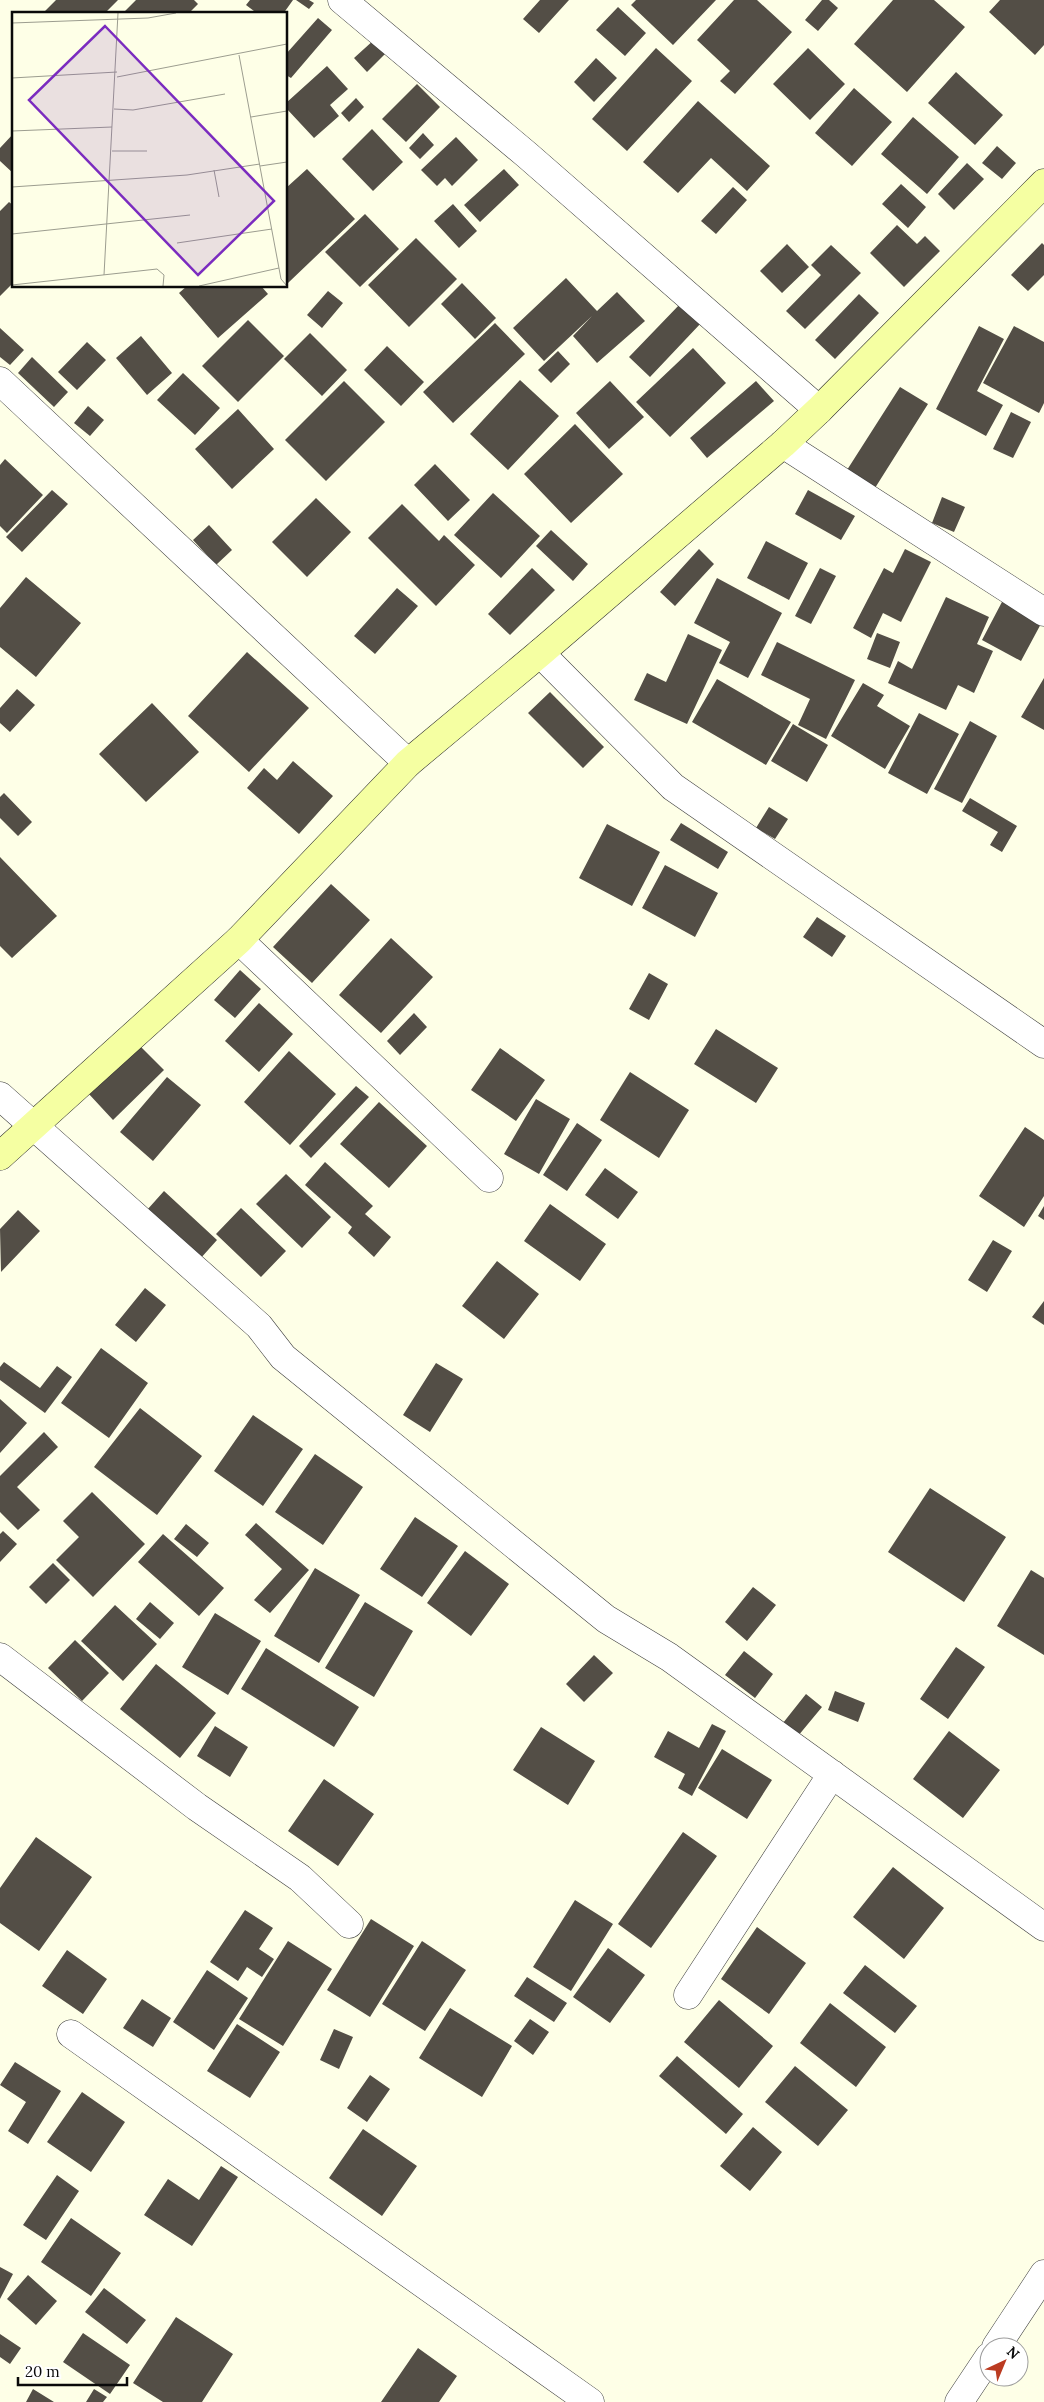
<svg xmlns="http://www.w3.org/2000/svg" width="1044" height="2402" viewBox="0 0 1044 2402" font-family="Lora,serif">
	<style>
		.building { fill: #534e46 }
		.lines { fill: none; stroke-linecap: round; stroke-linejoin: round }
		.street-casing { stroke: #3d3d3d; stroke-width: 29 }
		.secondary-casing { stroke: #2c2c2c; stroke-width: 29 }
		.street { stroke: #fff; stroke-width: 28 }
		.secondary { stroke: #f5ffa2; stroke-width: 28 }
		.inset-road { fill: none; stroke: #9c9d8f; stroke-width: 1 }
		.view { fill: #7b2cbf; fill-opacity: 0.15; stroke: #7b2cbf; stroke-width: 2.5 }
		.inset-edge { fill: none; stroke: #0a0a0a; stroke-width: 2.5 }
	</style>
	<rect width="100%" height="100%" fill="#feffe7"/>
	<path class="building" d="M56 0H118L104 14H42Z
		M136 0H194L198 4 188 14H122Z
		M250 0H293L283 14H258L246 5Z
		M296 0H309L314 3 309 9Z
		M540 0H569L539 33 523 19Z
		M636 0H716L673 45 631 5Z
		M734 0H757L792 32 735 94 720 81 730 71 697 40Z
		M822 0H829L838 8 818 31 805 20Z
		M893 0H934L965 27 907 92 854 44Z
		M1000 0H1044V45L1035 55 989 12Z
		M618 7 646 33 625 56 596 30Z
		M318 18 332 30 291 78 286 75V54Z
		M375 39 387 52 367 72 354 58Z
		M656 48 692 81 627 151 592 119Z
		M808 48 845 84 810 120 773 84Z
		M596 58 617 78 594 102 574 82Z
		M327 66 348 89 330 105 339 116 314 138 286 108V103Z
		M956 72 1003 115 975 145 928 103Z
		M417 84 440 107 406 142 382 119Z
		M854 88 892 122 852 166 815 133Z
		M356 98 364 107 349 122 341 113Z
		M698 101 770 166 747 191 711 158 678 193 643 162Z
		M913 117 959 157 927 194 881 154Z
		M372 129 403 162 373 191 342 159Z
		M14 133V174L0 161V148Z
		M423 133 434 145 420 159 409 148Z
		M456 137 478 160 452 186 445 178 437 186 421 170Z
		M997 146 1016 163 1002 179 982 163Z
		M967 163 984 179 954 210 938 194Z
		M307 169 355 219 288 283 286 188Z
		M504 169 519 185 480 222 464 205Z
		M901 184 926 207 908 228 882 204Z
		M733 187 747 200 716 234 701 221Z
		M9 202 14 206V282L0 296V211Z
		M453 204 477 231 459 248 434 221Z
		M365 214 399 249 360 287 325 252Z
		M897 225 917 244 925 236 940 251 904 287 870 253Z
		M416 238 457 279 409 327 368 285Z
		M1042 243 1044 245V275L1028 291 1011 275Z
		M787 244 809 267 782 293 760 271Z
		M831 245 861 273 805 329 786 311 821 275 811 265Z
		M566 278 597 311 617 292 645 321 597 363 573 336 592 316 544 361 513 328Z
		M462 283 496 318 475 339 441 304Z
		M187 286H261L268 294 218 338 179 293Z
		M328 291 343 303 322 328 307 315Z
		M859 294 879 313 835 359 815 340Z
		M681 303 702 322 650 377 629 357Z
		M248 320 284 356 238 402 202 366Z
		M495 323 525 354 453 423 423 392Z
		M979 326 1004 339 977 391 1003 405 986 436 936 409Z
		M1014 326 1044 342V403L1039 413 983 383Z
		M0 328 24 350 10 365 0 357Z
		M310 333 347 370 322 396 284 359Z
		M141 336 172 373 147 395 116 358Z
		M87 342 106 360 77 390 58 372Z
		M387 346 424 382 401 406 364 370Z
		M693 348 726 383 670 437 636 402Z
		M558 351 570 364 551 383 538 370Z
		M32 357 68 392 54 407 18 373Z
		M183 373 220 408 195 435 157 400Z
		M520 380 559 416 508 470 470 434Z
		M344 381 385 422 326 481 285 440Z
		M610 381 644 417 609 449 576 413Z
		M756 381 774 401 707 458 690 438Z
		M900 387 928 404 875 488 847 470Z
		M88 406 104 420 90 436 74 423Z
		M238 409 274 449 232 489 195 449Z
		M1011 412 1031 422 1013 458 993 449Z
		M575 424 623 474 571 523 524 474Z
		M5 459 43 495 7 533 0 526V465Z
		M435 464 470 500 448 521 414 485Z
		M52 490 68 504 22 552 6 537Z
		M808 490 855 516 841 540 795 514Z
		M493 493 540 536 501 578 454 535Z
		M942 497 965 507 954 532 932 523Z
		M316 498 351 532 307 577 272 542Z
		M402 504 439 541 444 535 475 565 436 606 368 538Z
		M209 525 232 550 216 565 193 540Z
		M551 530 588 564 573 581 536 546Z
		M766 541 808 563 789 600 747 578Z
		M699 549 714 564 675 606 660 592Z
		M905 549 931 562 901 622 883 613 871 638 853 628 884 568 893 573Z
		M532 568 555 590 510 635 488 614Z
		M820 568 836 576 811 624 795 616Z
		M26 577 81 623 36 677 0 647V608Z
		M717 578 782 613 748 678 719 663 730 642 694 623Z
		M397 588 418 606 375 654 354 636Z
		M946 597 989 617 977 644 993 651 974 693 958 685 946 710 888 683 898 661 912 669Z
		M1003 600 1043 620 1021 661 982 640Z
		M877 633 900 642 890 668 867 659Z
		M688 634 722 650 687 724 634 700 647 673 666 682Z
		M777 642 855 680 826 739 798 725 810 699 761 675Z
		M247 652 309 708 249 772 188 716Z
		M1044 678V730L1021 717Z
		M717 679 791 722 766 765 692 722Z
		M863 683 884 695 877 706 910 726 885 769 831 736Z
		M17 689 35 705 10 732 0 723V708Z
		M550 692 604 747 583 768 528 713Z
		M152 703 199 752 146 802 99 754Z
		M919 713 959 734 927 794 888 773Z
		M970 721 997 736 962 803 934 789Z
		M793 724 828 745 807 782 771 761Z
		M293 761 333 796 299 834 247 788 264 768 277 780Z
		M4 793 32 822 18 836 0 818V797Z
		M970 798 1017 826 1002 852 990 845 998 832 962 811Z
		M769 807 788 819 775 839 756 828Z
		M681 823 728 852 718 869 670 840Z
		M607 824 660 852 632 906 579 878Z
		M0 857 57 916 12 958 0 946Z
		M665 865 718 893 695 937 642 908Z
		M331 884 370 920 312 983 273 947Z
		M817 917 846 936 832 957 803 937Z
		M391 938 433 977 381 1033 339 995Z
		M240 970 261 989 235 1018 214 1000Z
		M649 973 668 984 649 1020 629 1009Z
		M259 1003 293 1034 259 1072 225 1041Z
		M414 1013 427 1027 400 1055 387 1041Z
		M716 1029 778 1068 756 1103 694 1064Z
		M138 1044 164 1070 113 1120 88 1093Z
		M500 1048 545 1080 516 1121 471 1090Z
		M289 1051 336 1094 290 1145 244 1102Z
		M630 1072 689 1110 659 1158 600 1120Z
		M167 1077 201 1105 153 1161 120 1132Z
		M356 1086 369 1097 311 1158 299 1146Z
		M536 1099 570 1119 539 1174 504 1154Z
		M379 1102 427 1146 389 1188 340 1144Z
		M577 1123 602 1140 567 1191 543 1175Z
		M1025 1127 1044 1140V1196L1024 1227 979 1196Z
		M325 1162 373 1206 365 1214 391 1237 374 1257 348 1233 352 1227 305 1185Z
		M605 1168 638 1192 618 1219 585 1195Z
		M286 1174 331 1217 302 1248 256 1204Z
		M164 1191 217 1240 200 1259 147 1210Z
		M550 1204 606 1244 580 1281 524 1241Z
		M1044 1206V1220L1038 1216Z
		M241 1208 286 1251 261 1277 216 1234Z
		M18 1210 40 1231 1 1272 0 1229Z
		M993 1240 1012 1251 987 1292 968 1280Z
		M497 1261 539 1294 504 1339 462 1306Z
		M145 1288 166 1305 136 1342 115 1325Z
		M1044 1301V1325L1032 1317Z
		M101 1348 148 1383 109 1438 61 1403Z
		M4 1362 40 1388 57 1366 72 1377 45 1413 0 1380V1367Z
		M436 1363 463 1379 430 1432 403 1415Z
		M0 1399 27 1423 0 1453Z
		M140 1408 202 1456 157 1515 94 1467Z
		M253 1415 303 1449 263 1506 214 1471Z
		M44 1432 58 1447 17 1487 40 1510 18 1530 0 1512V1476Z
		M315 1454 363 1487 323 1545 275 1512Z
		M930 1488 1006 1537 964 1602 888 1552Z
		M92 1492 145 1544 93 1597 56 1560 79 1537 63 1521Z
		M415 1517 458 1546 422 1597 380 1569Z
		M256 1523 309 1570 270 1613 254 1600 282 1569 245 1535Z
		M186 1524 209 1543 197 1557 174 1539Z
		M3 1531 17 1544 0 1562V1534Z
		M163 1534 224 1588 199 1616 138 1562Z
		M465 1551 509 1584 471 1636 427 1603Z
		M53 1563 70 1580 46 1604 29 1587Z
		M315 1568 360 1595 319 1663 274 1636Z
		M1031 1570 1044 1578V1655L997 1626Z
		M753 1587 776 1605 747 1641 725 1622Z
		M150 1602 174 1623 160 1639 136 1619Z
		M365 1602 413 1631 374 1697 325 1668Z
		M115 1605 157 1644 123 1681 81 1641Z
		M215 1613 261 1641 228 1695 182 1667Z
		M75 1640 109 1673 82 1701 48 1668Z
		M956 1647 985 1667 948 1719 920 1699Z
		M266 1648 359 1707 334 1747 241 1689Z
		M744 1651 773 1674 755 1698 725 1675Z
		M594 1655 613 1673 584 1702 566 1684Z
		M156 1664 216 1713 180 1758 120 1709Z
		M835 1691 865 1703 858 1722 828 1710Z
		M806 1694 822 1707 798 1736 783 1723Z
		M712 1724 726 1731 692 1796 678 1788 685 1774 654 1757 668 1731 699 1748Z
		M215 1726 248 1747 230 1777 197 1756Z
		M541 1727 595 1761 568 1805 513 1770Z
		M949 1731 1000 1770 963 1818 913 1779Z
		M722 1749 772 1780 747 1819 698 1788Z
		M324 1779 374 1814 338 1866 288 1831Z
		M683 1832 717 1856 651 1948 618 1924Z
		M36 1837 92 1877 39 1951 0 1923V1888Z
		M893 1867 944 1908 904 1959 853 1917Z
		M575 1900 613 1924 571 1991 533 1967Z
		M245 1910 273 1928 259 1949 274 1959 262 1977 247 1967 238 1981 210 1962Z
		M371 1919 414 1946 370 2017 327 1990Z
		M757 1927 806 1963 769 2014 721 1979Z
		M288 1941 332 1969 283 2046 239 2019Z
		M422 1941 466 1970 425 2031 382 2004Z
		M608 1948 645 1975 610 2023 573 1997Z
		M67 1950 107 1979 83 2014 42 1986Z
		M865 1965 917 2006 895 2033 843 1993Z
		M207 1970 248 1998 214 2050 173 2022Z
		M527 1977 567 2003 554 2022 514 1996Z
		M142 1999 171 2018 153 2047 123 2028Z
		M719 2000 773 2046 739 2088 684 2042Z
		M830 2003 886 2047 856 2087 800 2043Z
		M450 2008 512 2046 482 2097 419 2058Z
		M530 2019 549 2032 533 2055 514 2041Z
		M237 2024 280 2052 250 2098 207 2071Z
		M334 2029 353 2037 339 2069 320 2060Z
		M677 2056 743 2114 726 2134 659 2076Z
		M15 2062 61 2091 28 2144 8 2131 26 2102 0 2085Z
		M795 2066 848 2110 818 2146 765 2102Z
		M370 2075 390 2089 367 2122 347 2108Z
		M82 2092 125 2122 91 2172 47 2142Z
		M753 2127 782 2152 750 2191 720 2166Z
		M363 2129 417 2166 382 2216 329 2178Z
		M221 2166 238 2177 192 2246 144 2215 168 2179 199 2200Z
		M57 2175 79 2191 46 2240 23 2225Z
		M71 2218 121 2253 91 2296 41 2262Z
		M0 2267 13 2274 0 2299Z
		M28 2275 57 2301 36 2325 7 2299Z
		M104 2288 146 2320 127 2344 85 2312Z
		M176 2317 233 2354 202 2402H163L133 2383Z
		M83 2333 130 2365 110 2394 63 2362Z
		M0 2334 21 2348 10 2364 0 2357Z
		M418 2348 457 2376 439 2402H381Z
		M33 2389 54 2402H26Z
		M94 2389 107 2397 103 2402H86Z"/>
	<g class="lines">
		<g class="street-casing">
			<path id="street" d="M342 0 527 155 819 410
				M0 381 408 763
				M783 444 1044 612
				M540 653 673 787 1044 1044
				M239 940 489 1178
				M0 1096 259 1326 283 1357 606 1619 669 1657 1044 1927
				M0 1657 197 1807 300 1878 349 1924
				M688 1995 832 1774
				M71 2034 590 2402
				M996 2347 1044 2274
				M959 2402 989 2357"/>
		</g>
		<g class="secondary-casing">
			<path id="secondary" d="M0 1156 239 940 408 763 540 653 783 444 819 410 1044 183"/>
		</g>
		<use href="#street" class="street"/>
		<use href="#secondary" class="secondary"/>
	</g>
	<g transform="translate(12 12)">
		<rect width="275" height="275" fill="#feffe7"/>
		<path class="inset-road" d="M0 11 136 6 164 1M227 43 269 267 275 274M105 65 275 32M0 66 105 60M102 97 121 98 213 82M239 105 275 99M0 119 100 115M100 139H135M248 154 275 150M202 158 207 185M0 175 175 163 248 152M0 222 178 203M165 231 260 217M92 263 106 1M0 273 145 257 152 263 151 274M187 274 267 256"/>
		<path class="view" d="M93 14 262 189 186 263 17 88Z"/>
		<rect width="275" height="275" class="inset-edge"/>
	</g>
	<g transform="translate(1004 2362) rotate(44)"><circle r="24" fill="#ffffff" stroke="#9d9d9d"/>
	<path d="M0-4L9 19L0 12L-9 19Z" fill="#bb3b21"/>
	<text y="-8" font-size="14" font-weight="bold" text-anchor="middle" fill="#0a0a0a">N</text>
	</g>
	<path d="M18 2377v8h109v-8" fill="none" stroke="#0a0a0a" stroke-width="2.5"/>
	<text x="25" y="2377" font-size="15" fill="#0a0a0a" stroke="#ffffff" stroke-width="4" paint-order="stroke">20 m</text>
</svg>
